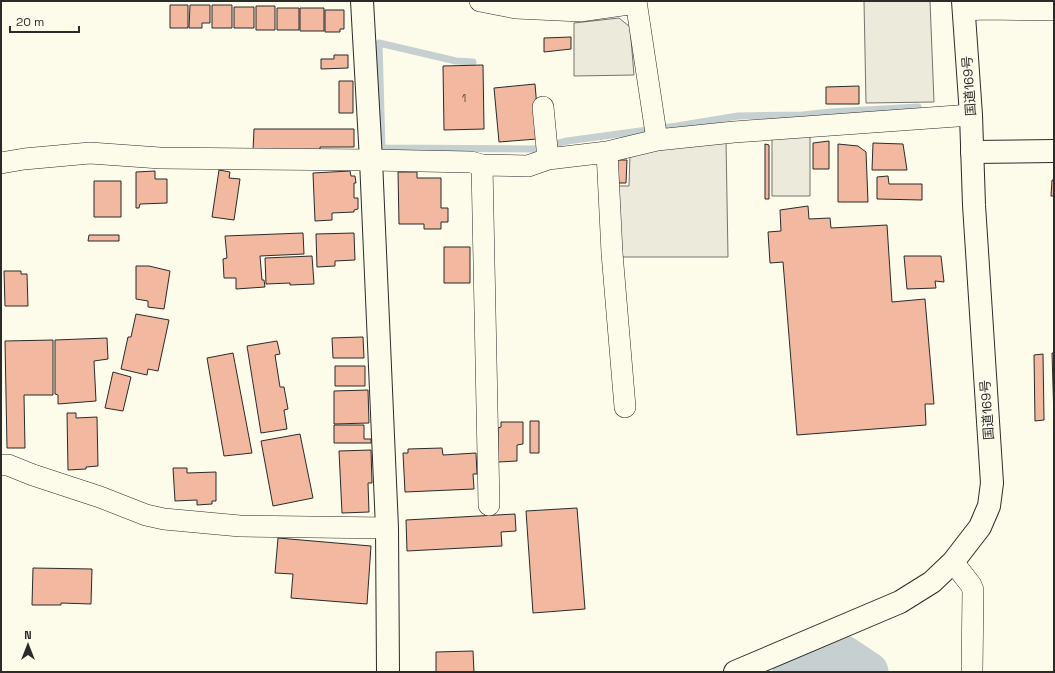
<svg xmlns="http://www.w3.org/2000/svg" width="1055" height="673" viewBox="0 0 1055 673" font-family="'Space Grotesk','Noto Sans JP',sans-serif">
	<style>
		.parking { fill: #eceadb; stroke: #74746e }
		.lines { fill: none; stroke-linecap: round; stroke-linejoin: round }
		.stream { stroke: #c7d0d0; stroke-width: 7 }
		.river { stroke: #c7d0d0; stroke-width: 41 }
		.building { fill: #f2b8a0; stroke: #2b2b2b }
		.minor-casing { stroke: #2b2b2b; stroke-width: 22 }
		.tertiary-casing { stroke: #2b2b2b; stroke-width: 24 }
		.trunk-casing { stroke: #2b2b2b; stroke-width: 24 }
		.minor { stroke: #fdfbea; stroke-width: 21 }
		.tertiary { stroke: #fdfbea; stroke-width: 22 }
		.trunk { stroke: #fdfbea; stroke-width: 22 }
		.labels { text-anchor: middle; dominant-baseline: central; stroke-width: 3; stroke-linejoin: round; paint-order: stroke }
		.number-label { font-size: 11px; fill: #5d4e48 }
		.street-label { font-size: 13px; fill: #2b2b2b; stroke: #fdfbea }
	</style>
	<rect width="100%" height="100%" fill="#fdfbea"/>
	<path class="parking" d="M864 1H930L934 102 866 103Z
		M619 18 630 27 634 75 574 76V23Z
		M810 136V196H772V137Z
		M726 140 728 257H616L614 186H629L630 154Z"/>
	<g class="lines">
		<path class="stream" d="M473 62 456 61 379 43 382 148 534 149 567 141 677 126 738 116 802 115 831 112 918 107"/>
		<path class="river" d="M793 672 810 663 844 656 868 672"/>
	</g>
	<path class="building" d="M170 5H188V28H170Z
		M190 5H210V23H202V28H189Z
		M212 5H232V28H212Z
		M256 6H275V30H256Z
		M234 7H254V28H234Z
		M277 8H299V30H277Z
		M300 8H324V31H300Z
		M325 10H344V29H340V32H325Z
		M571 37V49L544 52V38Z
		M334 55H348V68L321 69V59H334Z
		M483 65 484 129 444 130 443 66Z
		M339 81H353V113H339Z
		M535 84 538 120 537 139 499 142 494 88Z
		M859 86V104H826V87Z
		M254 129H354V147H320V150L253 151Z
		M829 141V169H813V143Z
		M873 143 903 144 907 170H872Z
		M765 144 769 145V199H765Z
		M838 144 858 146 866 152 868 202H838Z
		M613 160H627L626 183H613Z
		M219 170 230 172 229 178 240 179 234 220 212 217Z
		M155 171V179H167V203L140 204 139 208H136V172Z
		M350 171 351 176H355L356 183H354V198H358V209L354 210V212L332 213V220L315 221 313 173Z
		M398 172H417V178H441V208H448V222H441V229H424V224H399Z
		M888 176 889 184H922V200L877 199V177Z
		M1052 180H1054V196H1051Z
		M94 181H121V217H94Z
		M808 206 809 219 830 218 831 228 887 225 892 302 925 299 934 404H925L926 425 797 435 783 262 770 263 768 232 781 231 780 210Z
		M303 233 304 254 260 256 262 280H264L265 287 236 289V278H224L223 259 227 258 225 236Z
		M354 233 355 260 335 261V266L317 267 316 234Z
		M89 235H119V241H88Z
		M444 247H470V283H444Z
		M312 256 314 284 290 285V283L266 284 265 258Z
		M904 256H941L944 282 935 281 936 288 907 289Z
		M136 266H149L170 271 164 309 148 307V301L136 299Z
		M4 271H21V274H27L28 306H5Z
		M136 314 169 320 158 371 148 369 147 375 121 369 128 337H131Z
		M363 337 364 358H333L332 338Z
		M107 338 108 359 94 361 96 401 58 404V395L55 394V340Z
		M53 340V395H24L25 448H7L5 341Z
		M277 341 280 354 275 355 280 387H284L288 409 284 410 287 429 261 433 247 346Z
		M233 353 252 453 224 456 207 358Z
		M1052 353H1054V419Z
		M1043 354 1044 420 1035 421 1034 355Z
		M335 366H365V386H335Z
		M113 372 131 377 123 411 105 408Z
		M368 390 369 423 334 424V391Z
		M67 413H76V418L97 417 98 466 86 467V469L68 470Z
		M530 421H539V453H530Z
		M501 422H523V444L517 445V461L498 462V428L501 427Z
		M334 425H364V439H371V443H334Z
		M300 434 313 498 273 506 261 441Z
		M442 448 443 455 476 453 477 474H473L474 489 405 492 403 453H408V449Z
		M371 450 372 483H368L369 512 342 513 339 451Z
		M173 468H187V473L216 472V501H212V504L197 505V500L175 501Z
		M577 508 585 609 533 613 526 511Z
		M515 514 516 531 501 532 502 546 407 551 406 520Z
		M278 538 371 546 367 604 291 598 293 574 275 573Z
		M33 568 92 569 91 604 61 603V605H32Z
		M473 651 474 672H436V652Z"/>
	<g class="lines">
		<g class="minor-casing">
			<path id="minor" d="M480 1 516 8 580 11 636 3
				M636 1 657 140
				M964 10 986 9 1054 10
				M543 107 548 159
				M607 152 612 253 625 407
				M1 163 24 159 90 153 160 158 371 160 471 162 482 165 528 166 548 159 607 152 657 140 734 132 971 115
				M482 165 489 505
				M1 465H8L33 475 100 497 146 515 164 519 240 526 387 528
				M953 562 971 585 973 590 972 672"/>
		</g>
		<g class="tertiary-casing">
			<path id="tertiary" d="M362 1 371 160 387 528 388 672
				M972 152 1054 151"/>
		</g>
		<g class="trunk-casing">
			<path id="trunk" d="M735 672 900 602 932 582 953 562 980 527 989 506 992 483 974 205 971 115 963 1"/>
		</g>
		<use href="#minor" class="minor"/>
		<use href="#tertiary" class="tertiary"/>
		<use href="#trunk" class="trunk"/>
	</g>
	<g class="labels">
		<g class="number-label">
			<text x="464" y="98">1</text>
		</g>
		<g class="street-label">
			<text transform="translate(969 86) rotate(-94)">国道169号</text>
			<text transform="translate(987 410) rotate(-94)">国道169号</text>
		</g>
	</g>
	<rect width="1055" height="673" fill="none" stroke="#2b2b2b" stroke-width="4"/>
	<g transform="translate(28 645)" stroke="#fdfbea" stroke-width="3" paint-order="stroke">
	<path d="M0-3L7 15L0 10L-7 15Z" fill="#2b2b2b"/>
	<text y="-6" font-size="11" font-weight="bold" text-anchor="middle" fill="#2b2b2b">N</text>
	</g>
	<path d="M10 26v6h69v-6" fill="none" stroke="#2b2b2b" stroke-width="2"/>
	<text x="16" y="26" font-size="12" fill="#2b2b2b" stroke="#fdfbea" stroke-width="3" paint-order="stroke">20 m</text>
</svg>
